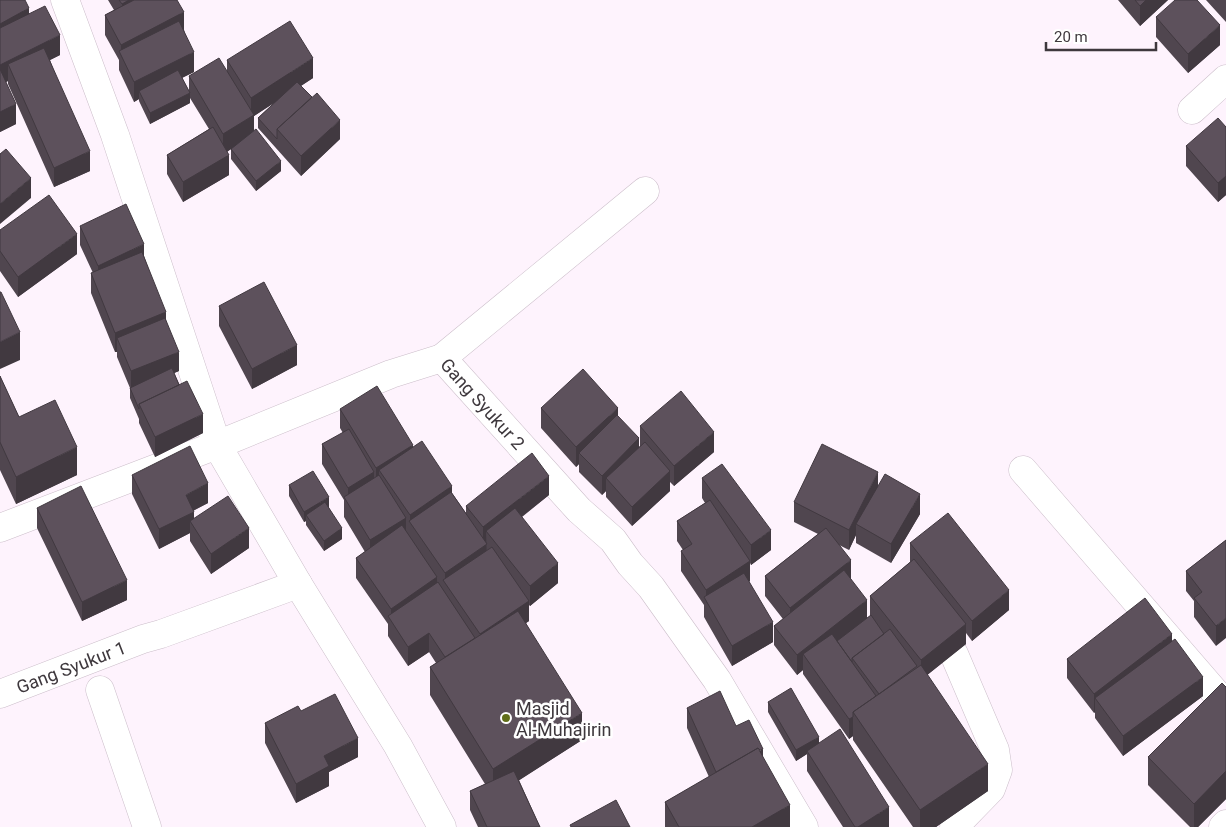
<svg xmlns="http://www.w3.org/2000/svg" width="1226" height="827" viewBox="0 0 1226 827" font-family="Roboto,sans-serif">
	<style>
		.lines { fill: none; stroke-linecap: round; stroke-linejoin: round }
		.street-casing { stroke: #ccbeca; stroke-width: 29 }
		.street { stroke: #fff; stroke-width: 28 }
		.wall { fill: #50464f }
		.shaded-wall { fill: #413940 }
		.building { fill: #5d515c; stroke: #413940 }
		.poi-dot { fill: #606e19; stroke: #fff; stroke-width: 2 }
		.labels { text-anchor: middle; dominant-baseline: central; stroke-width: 5; stroke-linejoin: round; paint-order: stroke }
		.street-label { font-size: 18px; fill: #3e383d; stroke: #fff }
		.poi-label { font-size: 18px; fill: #3e383d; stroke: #fff; text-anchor: start }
	</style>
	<rect width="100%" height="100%" fill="#fef3fd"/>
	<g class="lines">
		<g class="street-casing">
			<g id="street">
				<path d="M65 0 115 135 217 445 298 584 398 746 442 827"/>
				<path d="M1192 110 1226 79"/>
				<path d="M442 358 645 191"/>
				<path d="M1023 470 1226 705"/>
				<path id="s1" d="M0 528 217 445 391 374 442 358 579 510 613 540 630 564 651 587 717 680 804 827"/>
				<path d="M100 690 147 827"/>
				<path id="s2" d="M0 694 143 639 161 634 298 584"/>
				<path d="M954 827 991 789 998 770 995 750 954 654"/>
				<path d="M1223 827 1226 824"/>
			</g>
		</g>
		<use href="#street" class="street"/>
	</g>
	<path class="wall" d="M0 0 29 14 60 55 50 60 90 171 54 187 8 84V81L6 82 16 124 0 132Z
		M108 0H177L194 72 182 78 189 91V76L227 71V60L313 78 301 86 340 139 301 176 258 128V118L275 102 254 116V131L281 171 256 191 231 159V149L227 152 229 175 183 202 167 174V155L209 129 190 98V103L150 124 139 101V99L134 102 119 70V60L105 35V15L114 10Z
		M1118 0H1168L1140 26Z
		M1206 0H1226V22Z
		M1156 17 1220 45 1188 73 1156 37Z
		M1226 127V195L1218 202 1186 166V146Z
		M80 226 144 256 166 320 179 371 174 373 203 433 155 457 139 423V419L130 398V388L117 357V352H115L91 293V273H93L80 245Z
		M0 230 77 254 18 297 0 271Z
		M219 306 297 365 252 389 219 326Z
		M0 376 19 417 77 475 16 504 0 470Z
		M541 408 618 417 639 447 640 446V426L714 452 674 486 670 482V491L632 526 606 497V491L602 495 579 472V464L576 467 541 428Z
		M340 409 413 448 452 493 466 513V506L549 495 522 517 558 583 530 606 529 605V621L526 623 582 740 519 780 540 827H478L470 810V791L485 784 430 695V667L436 663 429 652 408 666 388 636V624L356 578V558L365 552 344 517V500L322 464V444L343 433 340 428Z
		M132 475 208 503 193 511 194 519 249 548 211 574 190 541V533L159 549 132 494Z
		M702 478 771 550 751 565 750 563V581H749L773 642 732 666 704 617V605L681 571V551L683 550 677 541V521L705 503 702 498Z
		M289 485 329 508 342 539 324 551 306 525V521L304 522 289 496Z
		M878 487 920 514 891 563 856 543V535L849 550 839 545 851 579 867 618 870 616V596L910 562V543L1009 610 972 641 966 633V644L927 675 988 791 936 827H913L853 740V736L849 739 803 674V670L797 675 774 645V626L783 619 765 596V576L818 534 794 522V502Z
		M37 508 127 600 82 621 37 528Z
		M1226 540 1216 646 1194 617V601L1186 591V571Z
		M1172 641 1203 696 1123 756 1095 718V712L1094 713 1067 678V659Z
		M1226 687V799L1198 827H1190L1148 785V757Z
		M768 702 819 744 889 827H843L807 771V754L796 761 768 712Z
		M687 708 736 726 763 757 790 827H665V802L709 777 687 728Z
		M301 711 358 757 329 772V786L296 803 265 743V723Z"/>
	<path class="shaded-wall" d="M129 0H164L122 24V4Z
		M1146 0H1168L1140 26V6Z
		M29 8V28L0 43V24Z
		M184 12V32L121 56V45Z
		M1220 25V45L1188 73V54Z
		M60 35V55L14 78 8 64V81L0 85V65Z
		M194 52V72L142 97 139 91V99L134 102V82Z
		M313 58V78L254 116V135L223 154V134L251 117V98Z
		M190 93V103L150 124V113Z
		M16 104V124L0 132V112Z
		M340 120V139L301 176V156Z
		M90 151V171L54 187V168Z
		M229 155V175L183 202V182Z
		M281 161V171L256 191V181Z
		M1226 176V195L1218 202V183Z
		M31 178V198L0 224V204Z
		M77 234V254L18 297V277Z
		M144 244V263L98 285V266Z
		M166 312V331L117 338V352H115V333Z
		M20 332V360L0 369V342Z
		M297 345V365L252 389V369Z
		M179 352V371L131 391V371Z
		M618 408V428L579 453V464L576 467V447Z
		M203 414V433L155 457V437Z
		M714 432V452L674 486V466Z
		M639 438V458L606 478V491L602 495V476Z
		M413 445V464L379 470V485L376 487V468Z
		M77 447V475L16 504V477Z
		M670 471V491L632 526V507Z
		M374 472V492L348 504V488Z
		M878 472V491L856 524V535L849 550V530Z
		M549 476V495L493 539 486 531 487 563 445 583V573L483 547V527Z
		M208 483V503L186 514V495Z
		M452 486V506L410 522V515Z
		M920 494V514L891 563V544Z
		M329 497V508L309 519 306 515V521L304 522V512Z
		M194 512V527L190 521V533L159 549V529Z
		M406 518V538L370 560V540Z
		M249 528V548L211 574V554Z
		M342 528V539L324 551V541Z
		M771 530V550L751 565V545Z
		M851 560V580L790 628V608Z
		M750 561V581L710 607 706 602V590Z
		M558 563V583L530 606V586Z
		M437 577V596L391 621V609Z
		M127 580V600L82 621V602Z
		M1009 590V610L972 641V621Z
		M867 600V620L810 664 803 654V670L797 675V655Z
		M529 601V621L480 654V634Z
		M1226 618V638L1216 646V626Z
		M773 622V642L732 666V646Z
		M966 624V644L921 680V660Z
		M429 633V652L408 666V647Z
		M1172 634V654L1095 698V712L1094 713V694Z
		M1203 677V696L1123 756V736Z
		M582 713V740L493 797V769Z
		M853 717V736L849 739V719Z
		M819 737V747L807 751V754L796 761V750Z
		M358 738V757L329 772V786L296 803V784L324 756Z
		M763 749V768L716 792V772Z
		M988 764V791L936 827H920V810Z
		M1226 771V799L1198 827H1194V804Z
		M790 805V827H752Z
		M889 807V827H858Z"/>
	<path class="building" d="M0 0H25L29 8 0 24Z
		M119 0H129L122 4Z
		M134 0H177L184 12 121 45 105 15Z
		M1135 0H1146L1140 6Z
		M1175 0H1197L1220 25 1188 54 1156 17Z
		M45 6 60 35 0 65V28Z
		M179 21 194 52 134 82 119 51Z
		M290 21 313 58 251 98 227 60Z
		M44 48 90 151 54 168 8 64Z
		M219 58 254 115 223 134 189 76Z
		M0 69 16 104 0 112Z
		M178 70 190 93 150 113 139 91Z
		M297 82 312 97 277 129V139L258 118Z
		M317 93 340 120 301 156 277 129Z
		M1218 118 1226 127V176L1218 183 1186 146Z
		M213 127 229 155 183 182 167 155Z
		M256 129 281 161 256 181 231 149Z
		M6 149 31 178 0 204V154Z
		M49 195 77 234 18 277 0 251V230Z
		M126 204 144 244 98 266 80 226Z
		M142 252 166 312 115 333 91 273Z
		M264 282 297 345 252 369 219 306Z
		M0 292H1L20 332 0 342Z
		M165 318 179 352 131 371 117 338Z
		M172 368 179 385 139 404V409L130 388Z
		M583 369 618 408 576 447 541 408Z
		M0 376 19 417 55 400 77 447 16 477 0 442Z
		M187 381 203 414 155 437 139 404Z
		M377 386 413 445 376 468 340 409Z
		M681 391 714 432 674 466 640 426Z
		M617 415 639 438 602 476 579 453Z
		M349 429 374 472 348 488 322 444Z
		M422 441 452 486 410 515 379 470Z
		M645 442 670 471 632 507 606 478Z
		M822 444 878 472 849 530 794 502Z
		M190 446 208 483 186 495 194 512 159 529 132 475Z
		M532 453 549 476 483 527 466 506Z
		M722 464 771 530 751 545 702 478Z
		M313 471 329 497 304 512 289 485Z
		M885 474 920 494 891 544 856 524Z
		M379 475 406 518 370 540 344 497Z
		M81 486 127 580 82 602 37 508Z
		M451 492 487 544 445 573 409 521Z
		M228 496 249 528 211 554 190 521Z
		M710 500 750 561 706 590 681 551 692 544 677 521Z
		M325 502 342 528 324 541 306 515Z
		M515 508 558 563 530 586 486 531Z
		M948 513 1009 590 972 621 910 543Z
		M402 525 437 577 391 609 356 558Z
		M826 528 851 560 790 608 765 576Z
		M1226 540V618L1216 626 1194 598 1202 592 1186 571Z
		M492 547 529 601 480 634 443 580Z
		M914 559 966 624 921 660 870 596Z
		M844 570 867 600 797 655 774 626Z
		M744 573 773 622 732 646 704 597Z
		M438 582 475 638 445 657 429 633 408 647 388 616Z
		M1145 598 1172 634 1094 694 1067 659Z
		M518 611 582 713 493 769 430 667Z
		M871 615 884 634 852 658V662L837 641Z
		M890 629 917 666 879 694 852 658Z
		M832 634 876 696 853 712V717L849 719 803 654Z
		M1175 639 1203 677 1123 736 1095 698Z
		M921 665 988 764 920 810 853 712Z
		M1222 683 1226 687V771L1194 804 1148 757Z
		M791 688 819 737 796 750 768 702Z
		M720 691 736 726 749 720 763 749 760 750 758 748 716 772 687 708Z
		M335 694 358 738 324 756 329 766 296 784 265 723 298 706 301 711Z
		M840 729 889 807 858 827H855L807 751Z
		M758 748 790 805 752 827H679L665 802Z
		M514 771 540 827H487L470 791Z
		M616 800 630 827H571L570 825Z"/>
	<circle class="poi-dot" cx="506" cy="718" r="5"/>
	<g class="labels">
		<g class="street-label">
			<text stroke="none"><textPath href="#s1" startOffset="535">Gang Syukur 2</textPath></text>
			<text stroke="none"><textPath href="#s2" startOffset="76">Gang Syukur 1</textPath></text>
		</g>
		<g class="poi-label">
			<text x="516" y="708">Masjid<tspan x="516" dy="21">Al-Muhajirin</tspan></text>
		</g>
	</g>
	<path d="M1046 42v8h110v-8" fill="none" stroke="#3e383d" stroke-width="2.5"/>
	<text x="1054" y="42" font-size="15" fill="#3e383d" stroke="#ffffff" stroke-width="4" paint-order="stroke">20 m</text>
</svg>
